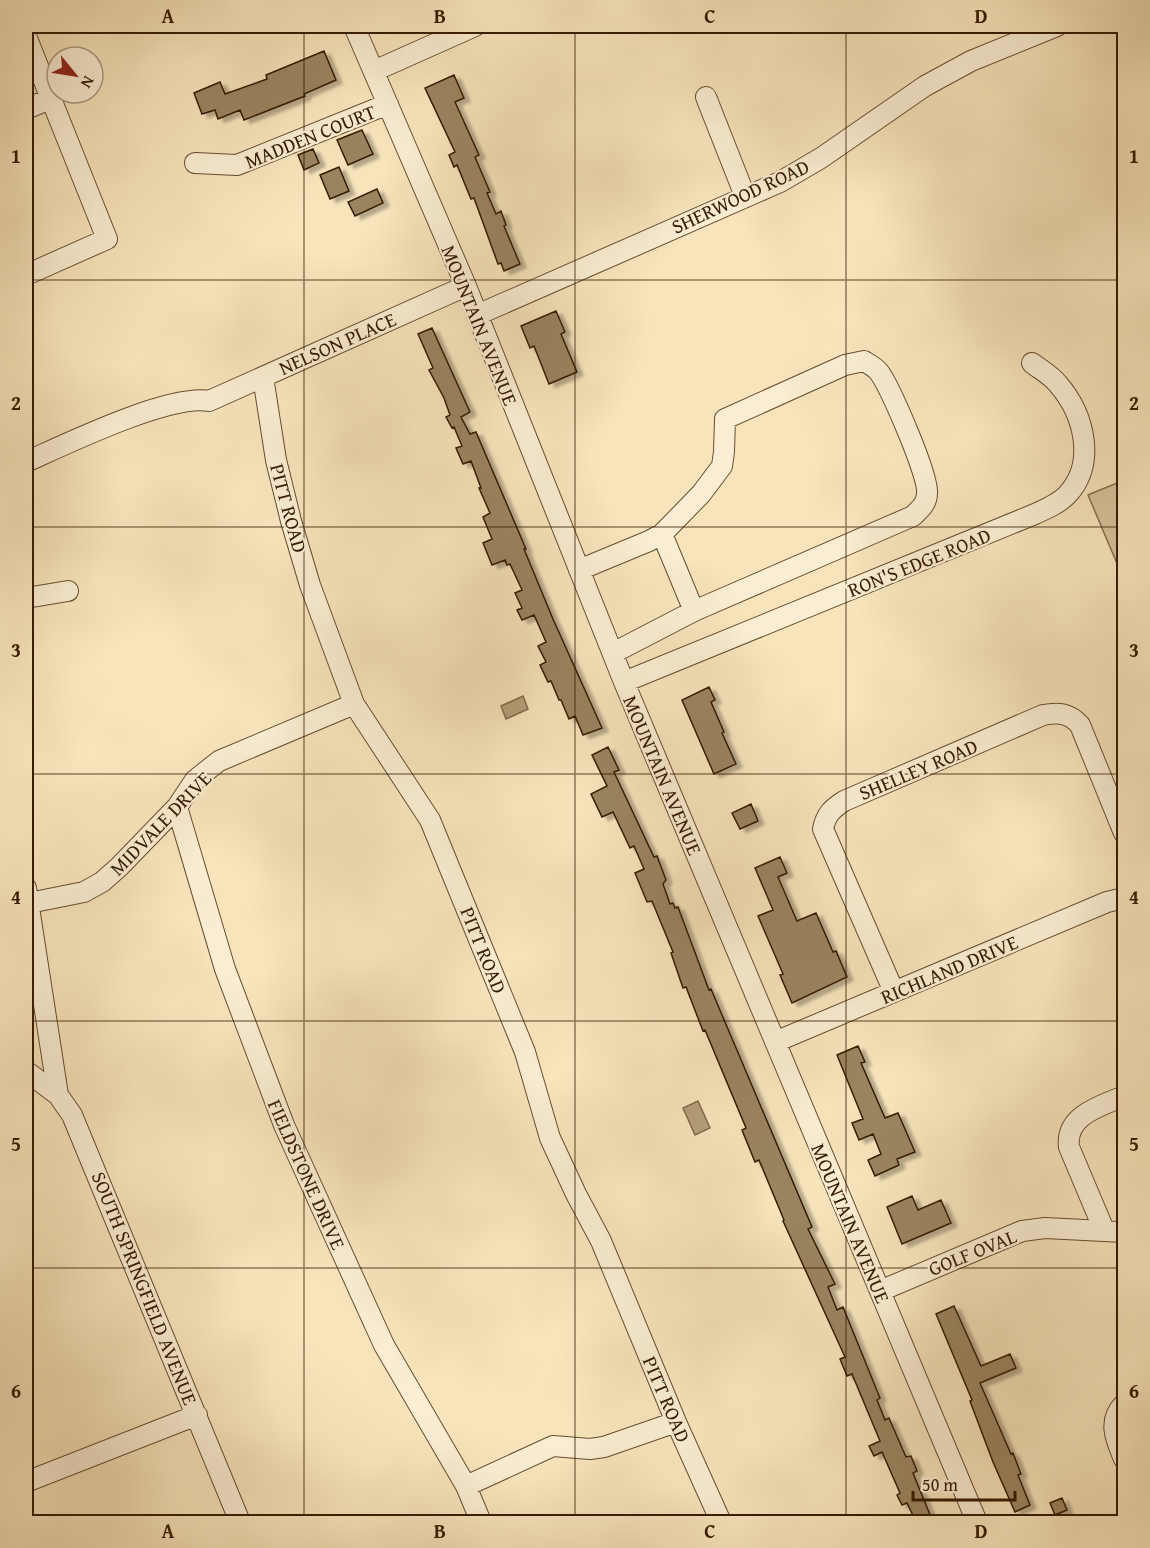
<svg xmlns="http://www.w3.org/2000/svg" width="1150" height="1548" viewBox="0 0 1150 1548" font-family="'Gentium Book Plus',serif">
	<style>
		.green { fill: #d6c29b; stroke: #866e4e; stroke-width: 1.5 }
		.water { fill: #b5a07b; stroke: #826b4a; stroke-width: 1.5 }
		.building { fill: #9a8461; stroke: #361b00; stroke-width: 1.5; filter: url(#shadow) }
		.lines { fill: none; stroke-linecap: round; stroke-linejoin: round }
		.minor-casing { stroke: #664d2f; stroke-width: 22 }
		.minor { stroke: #faedd3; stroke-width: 20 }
		.grid { fill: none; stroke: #361b00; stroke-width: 1.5; stroke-opacity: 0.55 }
		.labels { text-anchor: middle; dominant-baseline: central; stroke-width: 4.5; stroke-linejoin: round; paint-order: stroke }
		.street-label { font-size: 20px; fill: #361b00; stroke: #faedd3 }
		.neatline { fill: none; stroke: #361b00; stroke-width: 2 }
		.grid-label { font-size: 20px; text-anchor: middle; font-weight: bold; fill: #361b00 }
	</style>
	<defs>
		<filter id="shadow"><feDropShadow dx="6" dy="3.5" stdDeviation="1.5" flood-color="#0004"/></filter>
	</defs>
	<rect width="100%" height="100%" fill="#f7e4bb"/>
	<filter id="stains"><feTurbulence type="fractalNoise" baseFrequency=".00333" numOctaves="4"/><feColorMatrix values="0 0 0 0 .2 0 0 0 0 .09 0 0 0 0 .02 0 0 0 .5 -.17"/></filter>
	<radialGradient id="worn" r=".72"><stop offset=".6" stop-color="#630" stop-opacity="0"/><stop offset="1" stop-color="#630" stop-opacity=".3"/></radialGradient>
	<path class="green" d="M1124 480V580L1088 495Z"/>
	<path class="water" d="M523 696 528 709 506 719 501 706Z
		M698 1101 710 1128 695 1135 683 1108Z"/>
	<path class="building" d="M324 51 336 80 304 94 305 96 244 120 240 110 218 119 215 110 202 114 194 93 220 82 225 94 267 79 266 75Z
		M454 75 464 98 455 102 479 155 475 157 490 192 487 193 496 214 501 211 506 225 504 226 520 264 504 271 501 263 498 264 474 198 471 199 457 165 454 167 449 155 455 152 425 88Z
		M362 130 373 154 348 165 337 140Z
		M313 149 319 163 304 170 298 155Z
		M339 167 349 191 330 199 320 175Z
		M377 189 383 203 355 216 348 202Z
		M556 311 565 332 561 334 577 372 549 384 534 346 530 348 521 326Z
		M432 328 470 412 461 417 470 434 476 432 526 549H524L553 619 602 728 583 735 575 716 569 719 561 700H559L551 681 548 682 540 665 546 662 538 646 546 642 534 615 522 620 517 610 522 608 515 593 522 590 510 564 507 565 505 560 492 565 483 543 492 539 483 517 490 513 479 488H481L471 461 463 464 456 448 462 446 454 427 452 428 446 417 450 415 444 398 429 370 433 368 418 334Z
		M709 687 715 700 711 702 724 732 722 733 736 764 714 774 682 700Z
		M608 747 619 770 614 772 654 857 657 856 666 880 663 884 670 904 673 903 675 908 678 907 709 990 711 989 812 1227 808 1229 835 1284 828 1287 837 1310 843 1307 880 1398 877 1400 885 1420 889 1418 906 1457 911 1456 917 1471 913 1473 933 1522H916L907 1503 902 1505 897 1495 900 1493 882 1452 874 1456 869 1446 880 1441 852 1374 847 1376 840 1359 845 1357 783 1221 784 1220 759 1160 755 1162 742 1130 746 1128 705 1030 703 1031 686 987 683 988 671 953 673 952 652 901 647 902 635 873 644 869 634 846 630 848 613 812 602 817 591 794 607 786 592 755Z
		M751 804 758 821 740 829 732 813Z
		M780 857 787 873 778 877 797 921 816 913 833 952 836 951 847 977 792 1003 780 975 783 974 758 916 773 910 755 868Z
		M858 1046 865 1062 861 1063 885 1118 898 1113 915 1152 897 1159 899 1165 875 1176 868 1160 881 1154 873 1134 859 1140 852 1123 863 1119 837 1055Z
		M912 1196 918 1210 941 1200 951 1223 902 1244 887 1207Z
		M954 1306 981 1366 1010 1354 1016 1368 980 1383 1011 1454 1013 1453 1021 1474 1018 1475 1030 1505 1015 1512 993 1462 970 1401 972 1400 936 1314Z
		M1062 1498 1067 1510 1055 1515 1050 1503Z"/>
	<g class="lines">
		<g class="minor-casing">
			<path id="minor" d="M354 26 466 286 624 682 977 1522
				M26 36 107 239 26 275
				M374 71 475 26
				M706 97 745 196
				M26 109 52 98
				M195 163 237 165 388 104
				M477 315 780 182 821 158 925 86 971 61 1057 26
				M263 377 276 460 291 521 310 585 354 704 430 820 525 1052 550 1138 576 1194 601 1241 676 1422 721 1522
				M26 462C66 444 169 394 209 401L466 286
				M662 534 694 611
				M579 570 649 541 662 534 701 494 722 466 724 452 725 419 845 365 864 361C869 364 875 367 879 372 890 387 929 476 927 493 927 504 920 509 913 516L694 611 613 653
				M26 598 68 591
				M624 682 1035 514C1046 509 1058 504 1067 495 1097 463 1084 414 1058 384 1051 375 1041 370 1032 363
				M177 807 225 969 284 1125 384 1345 466 1486 481 1522
				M26 888 58 1095
				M29 903 84 892 102 882 119 867 177 807 195 780 219 761 354 704
				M894 992 823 829C826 814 832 809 844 801L1043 715C1059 712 1069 713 1080 725L1124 833
				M775 1042 1107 902 1124 898
				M26 1071 58 1095 72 1115 240 1522
				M1104 1230 1069 1147C1065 1115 1101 1106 1124 1096
				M880 1291 1022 1231 1045 1228 1124 1232
				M1124 1404C1107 1421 1116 1440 1124 1459
				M26 1482 197 1415
				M466 1486 553 1446 590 1449 604 1447 676 1422"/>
		</g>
		<use href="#minor" class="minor"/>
	</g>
	<path class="grid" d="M304 26V1522M575 26V1522M846 26V1522M26 280H1124M26 527H1124M26 774H1124M26 1021H1124M26 1268H1124"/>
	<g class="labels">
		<g class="street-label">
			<text transform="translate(310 136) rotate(-22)">MADDEN COURT</text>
			<text transform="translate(740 196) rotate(-25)">SHERWOOD ROAD</text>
			<text transform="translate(480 325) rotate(68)">MOUNTAIN AVENUE</text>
			<text transform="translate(337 343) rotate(-24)">NELSON PLACE</text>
			<text transform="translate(289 508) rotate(75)">PITT ROAD</text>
			<text transform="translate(919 562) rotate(-22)">RON'S EDGE ROAD</text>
			<text transform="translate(918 769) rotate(-23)">SHELLEY ROAD</text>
			<text transform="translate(663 775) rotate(67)">MOUNTAIN AVENUE</text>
			<text transform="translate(160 823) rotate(-46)">MIDVALE DRIVE</text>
			<text transform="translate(484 950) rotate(68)">PITT ROAD</text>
			<text transform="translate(949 969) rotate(-23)">RICHLAND DRIVE</text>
			<text transform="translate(307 1174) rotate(66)">FIELDSTONE DRIVE</text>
			<text transform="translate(851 1223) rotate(67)">MOUNTAIN AVENUE</text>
			<text transform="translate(972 1252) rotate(-22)">GOLF OVAL</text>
			<text transform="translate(145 1288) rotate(68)">SOUTH SPRINGFIELD AVENUE</text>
			<text transform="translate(667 1399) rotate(67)">PITT ROAD</text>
		</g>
	</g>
	<rect width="1150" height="1548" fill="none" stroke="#f7e4bb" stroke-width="66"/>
	<g transform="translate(75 75) rotate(120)"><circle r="28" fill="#faedd3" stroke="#ac997f" stroke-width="1.5"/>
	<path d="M0-4.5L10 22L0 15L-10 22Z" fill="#8f2418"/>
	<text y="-9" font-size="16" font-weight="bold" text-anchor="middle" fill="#361b00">N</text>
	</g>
	<path d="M913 1491v9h102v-9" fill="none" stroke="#361b00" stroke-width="3"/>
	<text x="922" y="1491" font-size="18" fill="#361b00" stroke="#faedd3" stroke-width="4.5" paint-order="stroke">50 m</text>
	<rect x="33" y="33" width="1084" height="1482" class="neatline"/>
	<g class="grid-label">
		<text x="168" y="23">A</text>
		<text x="440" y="23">B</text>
		<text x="710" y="23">C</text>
		<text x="981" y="23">D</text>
		<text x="16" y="163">1</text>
		<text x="1134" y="163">1</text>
		<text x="16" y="410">2</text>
		<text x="1134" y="410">2</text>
		<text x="16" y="657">3</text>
		<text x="1134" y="657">3</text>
		<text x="16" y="904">4</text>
		<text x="1134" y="904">4</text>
		<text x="16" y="1151">5</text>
		<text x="1134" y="1151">5</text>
		<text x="16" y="1398">6</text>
		<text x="1134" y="1398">6</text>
		<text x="168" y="1538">A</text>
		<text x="440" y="1538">B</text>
		<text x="710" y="1538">C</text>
		<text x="981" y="1538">D</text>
	</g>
	<rect width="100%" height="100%" filter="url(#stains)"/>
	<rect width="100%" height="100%" fill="url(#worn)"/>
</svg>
